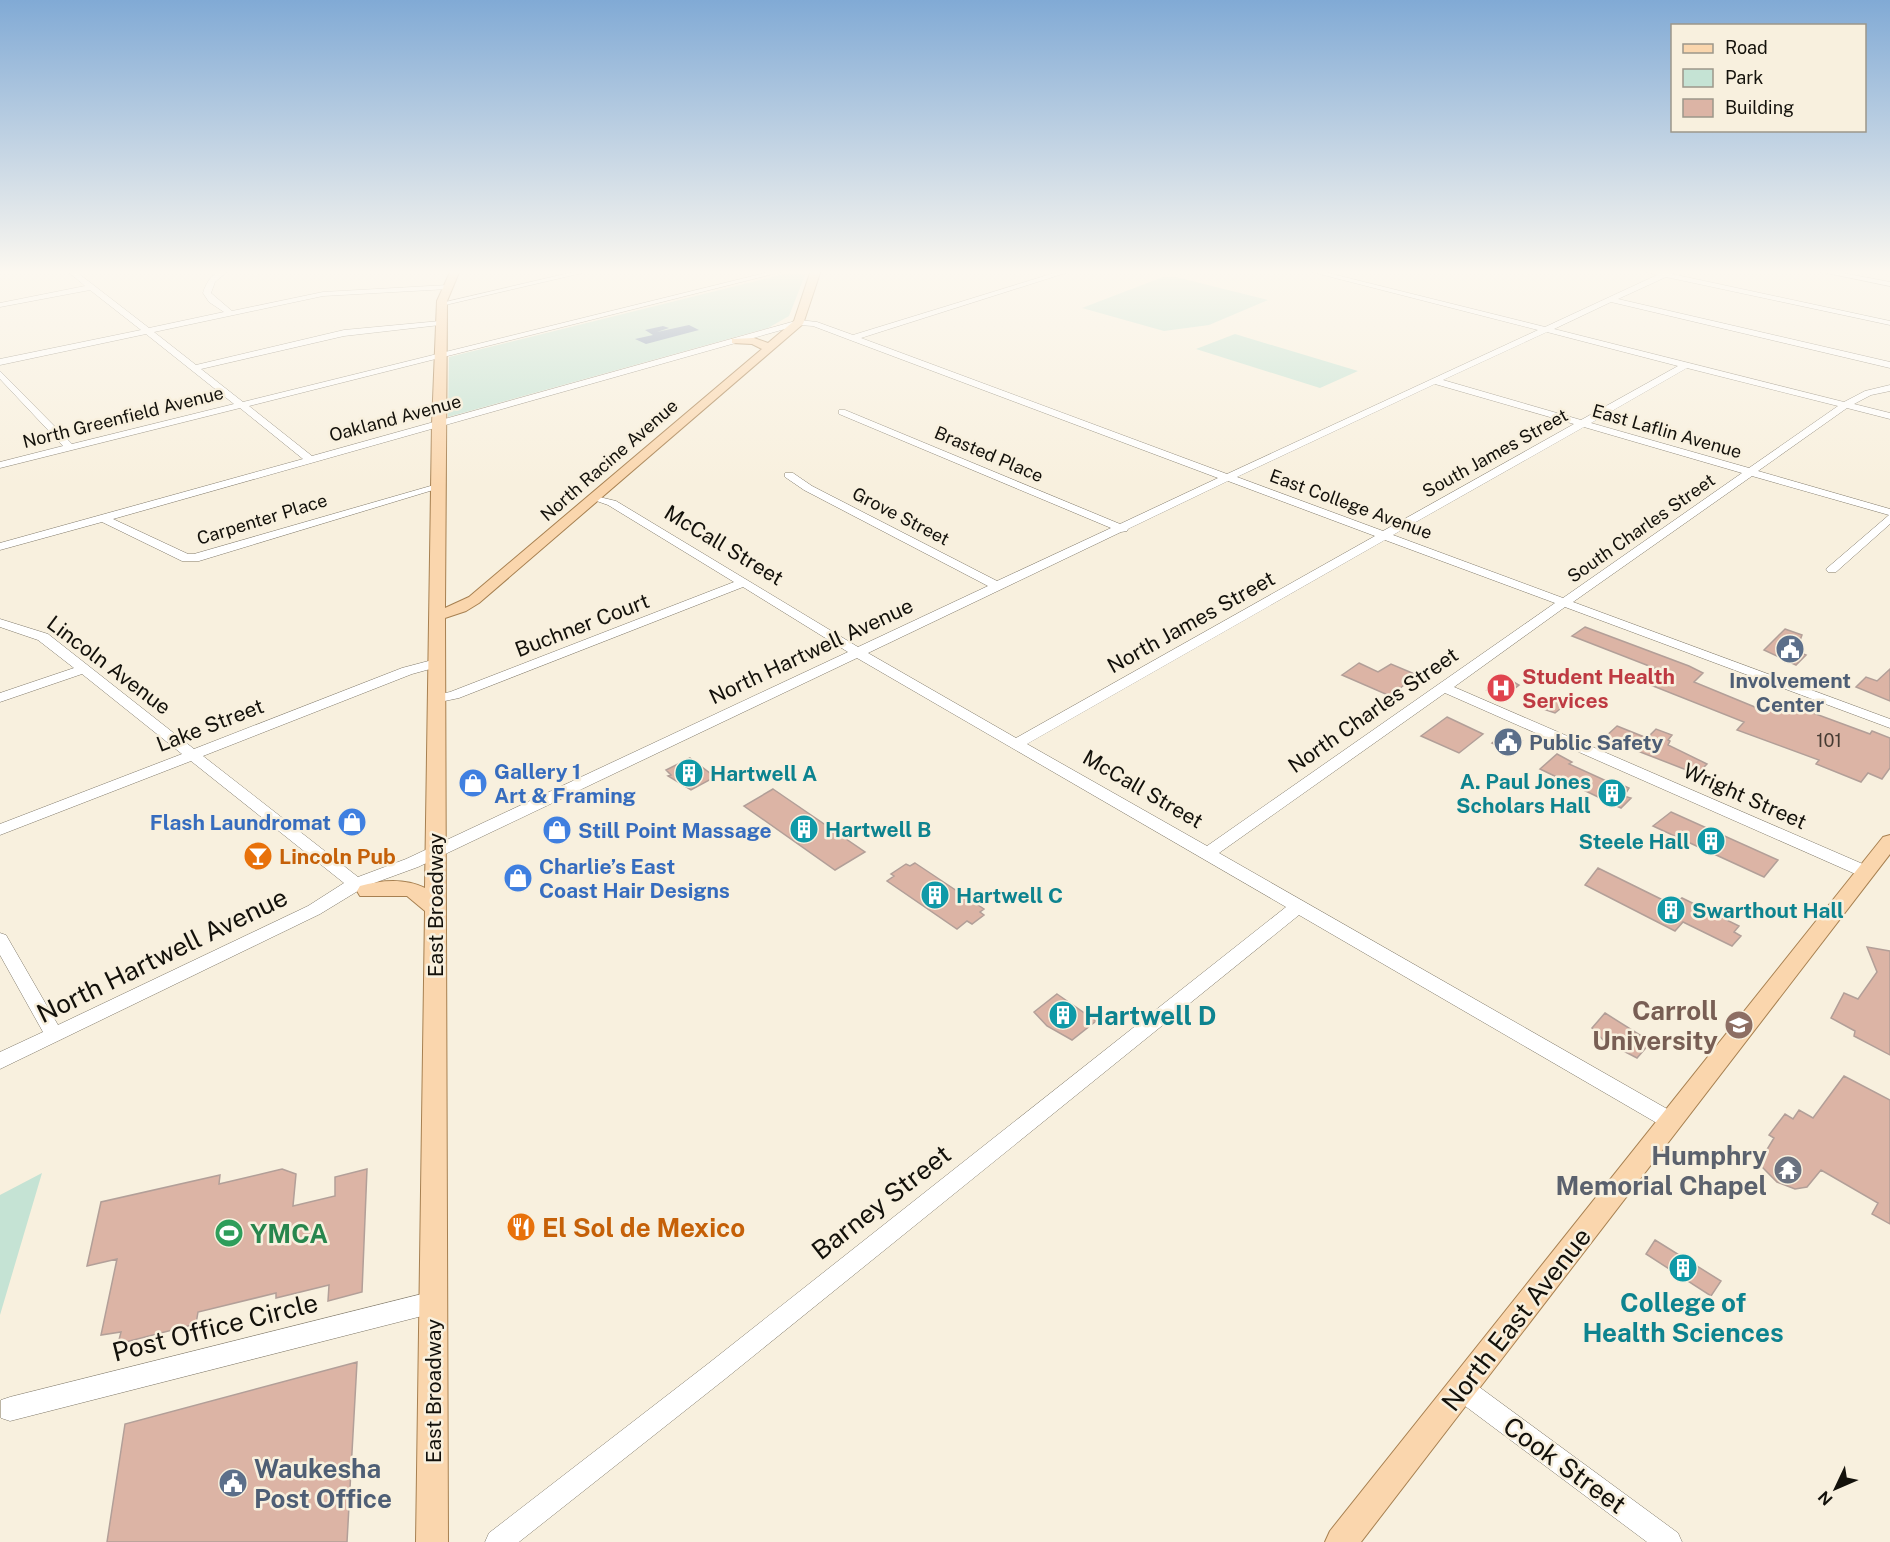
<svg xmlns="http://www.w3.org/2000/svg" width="1890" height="1542" viewBox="0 0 1890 1542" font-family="'Public Sans',sans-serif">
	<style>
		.green { fill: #c5e3d4 }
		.water { fill: #869bb9 }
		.building { fill: #dcb4a5; stroke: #b29f98; stroke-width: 1.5 }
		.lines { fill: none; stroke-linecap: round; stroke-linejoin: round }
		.minor-casing { stroke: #817a6b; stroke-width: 1 }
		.major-casing { stroke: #a78051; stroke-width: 2 }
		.minor { fill: #fff; fill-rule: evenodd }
		.major { fill: #fad6ad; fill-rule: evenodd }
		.labels { text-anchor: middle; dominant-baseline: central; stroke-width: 5; stroke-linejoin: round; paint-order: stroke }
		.far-street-label { font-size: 18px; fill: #13110b; stroke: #f8f0de }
		.number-label { font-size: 18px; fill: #453a32 }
		.street-label { font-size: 21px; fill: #13110b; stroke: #f8f0de }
		.health-label { font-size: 21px; font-weight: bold; fill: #be3a42; stroke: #f8f0de; text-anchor: start }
		.service-label { font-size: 21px; font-weight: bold; fill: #4e5e75; stroke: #f8f0de }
		.shop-label { font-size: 21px; font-weight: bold; fill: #366cbe; stroke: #f8f0de; text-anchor: start }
		.culture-label { font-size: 21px; font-weight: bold; fill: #0d838f; stroke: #f8f0de; text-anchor: start }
		.food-label { font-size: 21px; font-weight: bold; fill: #c56008; stroke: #f8f0de; text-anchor: start }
		.near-street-label { font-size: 26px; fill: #13110b; stroke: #f8f0de }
		.near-education-label { font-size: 26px; font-weight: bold; fill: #785e54; stroke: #f8f0de; text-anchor: end }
		.near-culture-label { font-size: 26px; font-weight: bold; fill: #0d838f; stroke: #f8f0de; text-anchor: start }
		.near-worship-label { font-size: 26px; font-weight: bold; fill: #5b616d; stroke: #f8f0de; text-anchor: end }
		.near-food-label { font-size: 26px; font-weight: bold; fill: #c56008; stroke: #f8f0de; text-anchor: start }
		.near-leisure-label { font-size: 26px; font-weight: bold; fill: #27864d; stroke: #f8f0de; text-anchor: start }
		.near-service-label { font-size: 26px; font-weight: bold; fill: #4e5e75; stroke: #f8f0de; text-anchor: start }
	</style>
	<rect width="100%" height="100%" fill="#f8f0de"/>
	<path class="green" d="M800 270H807L789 316 768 328 448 417 449 357Z
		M1163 277H1176L1268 300 1209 325 1164 331 1082 308Z
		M1235 334 1358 371 1320 388 1196 349Z
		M42 1173 0 1315V1195Z"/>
	<path class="water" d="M689 325 699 330 646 344 635 339 653 335 645 330 663 326 669 328 657 332Z"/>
	<path class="building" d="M1585 627 1689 666 1703 673 1694 682 1767 712 1778 700 1870 734 1872 731 1890 738V768L1882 779 1868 773 1861 782 1816 764 1819 760 1737 730 1744 722 1648 684 1662 671 1572 636Z
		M1785 629 1802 635 1796 651 1806 655 1796 665 1764 650Z
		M1359 663 1378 672 1391 664 1417 675 1390 696 1342 675Z
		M1890 669V701L1856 687 1866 677 1877 681Z
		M1505 677 1519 685 1504 697 1487 690Z
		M1548 697 1565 705 1555 713 1537 707Z
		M1447 717 1483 734 1459 753 1421 736Z
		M1617 726 1647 738 1656 729 1672 735 1668 740 1670 741 1668 745 1707 764 1697 774 1604 738Z
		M1505 733 1522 741 1509 751 1492 743Z
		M1557 754 1572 762 1569 764 1613 784 1615 782 1629 788 1624 796 1631 798 1621 808 1540 769Z
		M690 758 715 777 691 790 668 776 671 775 666 770Z
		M773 789 865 852 835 870 744 806Z
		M1671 812 1778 860 1764 877 1653 826Z
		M915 863 984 909 980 912 984 915 972 924 967 921 957 929 887 881 894 876 891 874 906 864 910 866Z
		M1598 868 1673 905 1682 898 1739 926 1734 932 1741 936 1732 946 1683 922 1675 931 1585 885Z
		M1867 947 1890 951V1055L1854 1036 1855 1031 1831 1018 1844 993 1858 999 1877 972Z
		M1057 994 1096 1021 1072 1040 1047 1026 1034 1012Z
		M1605 1013 1651 1042 1637 1058 1604 1041 1592 1028Z
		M1844 1076 1890 1100V1224L1872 1214 1878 1203 1821 1170 1807 1187 1795 1189 1777 1182 1761 1166 1760 1161 1774 1138 1769 1135 1785 1114 1793 1119 1799 1110 1813 1118Z
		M282 1169 296 1174 293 1206 335 1196V1177L367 1169 362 1292 328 1301 329 1285 276 1298V1293L198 1312 196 1324 118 1344 121 1332 101 1335 117 1259 87 1266 101 1202 220 1175 219 1184Z
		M1655 1240 1721 1281 1711 1296 1646 1254Z
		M357 1362 347 1542H107L125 1424Z"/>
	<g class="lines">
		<g class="minor-casing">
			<path id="minor" d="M66 270H74L149 328 224 312 209 302 203 293C207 280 214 270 229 270L215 282 211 293 232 311 323 292 448 285 452 287 448 289 323 296 154 332 196 365 344 330 440 321 444 323 440 325 344 336 201 369 243 402 777 270H789L249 406 312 456 799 320 817 322 853 335 1064 270H1075L861 338 1227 474 1538 330 1304 270H1316L1545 327 1657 275 1639 270 1664 272 1679 270 1672 274 1890 321V325L1666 277 1618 299 1890 362V368L1611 302 1554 329 1844 402 1865 391 1890 385V391L1871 395 1854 404 1890 413V419L1847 408 1758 471 1890 509V524L1836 572H1828L1826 569 1889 515 1752 476 1573 602 1890 719V728L1565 607 1454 687 1872 868 1874 872 1872 876H1860L1445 693 1219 853 1676 1114 1679 1120 1676 1126 1669 1128 1662 1126 1299 915 725 1379 519 1542H485L489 1533 709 1363 1286 907 857 658 418 867 366 886 320 914 0 1069V1052L43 1032 0 955V933L6 935 58 1025 308 906 344 883 191 761 0 835V824L182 754 82 674 0 702V693L74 668 38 640 0 627V619L48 634 194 749 402 668 436 659 441 660 443 663 441 666 412 674 203 756 358 877 406 859 848 652 743 587 459 698 435 703 430 702 428 699 430 696 450 692 734 582 608 505 591 499V495L616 501 858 647 988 586 804 490 785 477V473H793L812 486 997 581 1111 528 839 414V410H845L1120 524 1218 478 850 340 813 326 799 325 113 519 188 554H194L434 485 443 487 199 561H182L102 522 0 550V543L303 459 240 408 0 468V462L63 446 0 379V371L72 444 234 404 146 334 0 365V359L141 330 90 290 0 307V303L85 286ZM1547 332 1678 366 1581 420 1443 380ZM1687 368 1838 406 1749 468 1591 423ZM1435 384 1574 424 1383 531 1237 477ZM1584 427 1742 473 1563 598 1393 535ZM1228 481 1375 536 1016 738 868 653 1121 532 1127 531 1128 529ZM1385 540 1555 603 1207 846 1027 744Z
				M582 270H595L441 306 437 304Z
				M1812 270H1827L1890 282V286Z
				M434 1291 442 1295 445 1302 442 1309 434 1313 10 1421 1 1418V1400L10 1397Z
				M1462 1377 1471 1381 1678 1533 1682 1542H1647L1453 1397 1450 1389 1453 1381Z"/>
		</g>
		<g class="major-casing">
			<path id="major" d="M451 270H460L447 301 445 608 469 597 762 349 752 344 732 343V339L754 338 768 343 794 321 811 270H821L803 324 479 603 466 611 445 618 448 1542H416L425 911 407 896H360L357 891 360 886C381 880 405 878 425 888L432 424 437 301Z
				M1890 835V854L1361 1542H1325L1330 1531 1883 837Z"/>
		</g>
		<use href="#minor" class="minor"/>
		<use href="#major" class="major"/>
	</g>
	<linearGradient id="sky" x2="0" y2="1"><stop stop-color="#81aad5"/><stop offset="0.56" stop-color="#fcf8f0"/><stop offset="1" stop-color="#fcf8f0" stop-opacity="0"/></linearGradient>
	<rect width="1890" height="486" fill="url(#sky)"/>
	<defs>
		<g id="civic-disc" transform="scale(1.5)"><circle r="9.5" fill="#5c6f8a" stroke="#f8f0de"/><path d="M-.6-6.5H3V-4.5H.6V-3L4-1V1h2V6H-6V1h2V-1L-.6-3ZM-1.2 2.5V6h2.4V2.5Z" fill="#fff"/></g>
		<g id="hospital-disc" transform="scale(1.5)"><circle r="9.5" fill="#e0444e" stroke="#f8f0de"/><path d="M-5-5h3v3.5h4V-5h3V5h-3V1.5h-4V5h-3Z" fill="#fff"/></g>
		<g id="building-disc" transform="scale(1.5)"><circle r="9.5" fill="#0f9aa8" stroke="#f8f0de"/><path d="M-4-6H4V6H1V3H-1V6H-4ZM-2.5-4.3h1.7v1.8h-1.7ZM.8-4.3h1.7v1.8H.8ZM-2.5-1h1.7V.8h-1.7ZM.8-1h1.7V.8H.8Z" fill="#fff"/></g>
		<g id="shop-disc" transform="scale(1.5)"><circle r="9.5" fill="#3f7fe0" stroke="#f8f0de"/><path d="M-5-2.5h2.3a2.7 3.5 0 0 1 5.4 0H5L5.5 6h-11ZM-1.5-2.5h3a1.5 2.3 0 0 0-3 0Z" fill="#fff"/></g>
		<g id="bar-disc" transform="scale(1.5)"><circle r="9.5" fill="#e8710a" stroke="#f8f0de"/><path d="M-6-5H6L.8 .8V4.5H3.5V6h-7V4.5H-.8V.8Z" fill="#fff"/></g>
		<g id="university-disc" transform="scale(1.5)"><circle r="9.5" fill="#8d6e63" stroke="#f8f0de"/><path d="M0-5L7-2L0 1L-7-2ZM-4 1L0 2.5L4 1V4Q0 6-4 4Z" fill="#fff"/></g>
		<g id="temple-disc" transform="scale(1.5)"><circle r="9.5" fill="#6b7280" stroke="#f8f0de"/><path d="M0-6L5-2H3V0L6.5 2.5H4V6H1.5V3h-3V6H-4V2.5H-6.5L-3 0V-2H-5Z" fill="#fff"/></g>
		<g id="restaurant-disc" transform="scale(1.5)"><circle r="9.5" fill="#e8710a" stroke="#f8f0de"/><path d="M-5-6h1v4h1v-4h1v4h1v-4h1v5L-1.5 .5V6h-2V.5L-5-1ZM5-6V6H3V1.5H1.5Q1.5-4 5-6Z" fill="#fff"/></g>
		<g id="stadium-disc" transform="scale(1.5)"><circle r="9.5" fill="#2e9e5b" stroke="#f8f0de"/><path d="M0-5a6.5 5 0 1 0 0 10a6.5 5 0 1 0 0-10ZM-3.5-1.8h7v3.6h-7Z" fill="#fff"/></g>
	</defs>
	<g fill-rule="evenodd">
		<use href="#civic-disc" x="1790" y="649"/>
		<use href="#hospital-disc" x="1501" y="688"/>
		<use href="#civic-disc" x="1508" y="742"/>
		<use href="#building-disc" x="689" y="773"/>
		<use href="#shop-disc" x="473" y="783"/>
		<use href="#building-disc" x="1612" y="793"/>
		<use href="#shop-disc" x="352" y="822"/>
		<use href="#building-disc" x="804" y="829"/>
		<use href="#shop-disc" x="557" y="830"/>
		<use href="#building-disc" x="1711" y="841"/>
		<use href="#bar-disc" x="258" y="856"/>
		<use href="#shop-disc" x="518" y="878"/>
		<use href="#building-disc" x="935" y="895"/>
		<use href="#building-disc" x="1671" y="910"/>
		<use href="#building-disc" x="1063" y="1015"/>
		<use href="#university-disc" x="1739" y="1025"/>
		<use href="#temple-disc" x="1788" y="1170"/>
		<use href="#restaurant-disc" x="521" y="1227"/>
		<use href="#stadium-disc" x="229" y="1233"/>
		<use href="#building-disc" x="1683" y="1268"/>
		<use href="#civic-disc" x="233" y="1483"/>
	</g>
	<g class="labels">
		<g class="far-street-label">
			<text transform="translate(123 417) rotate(-14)">North Greenfield Avenue</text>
			<text transform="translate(395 418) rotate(-15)">Oakland Avenue</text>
			<text transform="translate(1667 431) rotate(16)">East Laflin Avenue</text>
			<text transform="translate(1495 453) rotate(-29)">South James Street</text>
			<text transform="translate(989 454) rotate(23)">Brasted Place</text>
			<text transform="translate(609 460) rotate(-41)">North Racine Avenue</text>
			<text transform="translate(1351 504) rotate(20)">East College Avenue</text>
			<text transform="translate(901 516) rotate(27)">Grove Street</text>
			<text transform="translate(262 519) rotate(-17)">Carpenter Place</text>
			<text transform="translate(1641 528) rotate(-35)">South Charles Street</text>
		</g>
		<g class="number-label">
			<text x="1829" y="740">101</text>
		</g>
		<g class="street-label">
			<text transform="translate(724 545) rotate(31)">McCall Street</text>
			<text transform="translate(1191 622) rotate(-29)">North James Street</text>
			<text transform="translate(582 625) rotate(-21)">Buchner Court</text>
			<text transform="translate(811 651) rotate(-25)">North Hartwell Avenue</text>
			<text transform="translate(109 665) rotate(37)">Lincoln Avenue</text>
			<text transform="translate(1373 710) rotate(-35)">North Charles Street</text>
			<text transform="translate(210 725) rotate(-21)">Lake Street</text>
			<text transform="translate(1143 789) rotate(30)">McCall Street</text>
			<text transform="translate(1745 796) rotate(24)">Wright Street</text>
			<text transform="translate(435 905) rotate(-90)">East Broadway</text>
			<text transform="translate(433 1391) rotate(-90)">East Broadway</text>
		</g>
		<g class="health-label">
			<text x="1522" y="676">Student Health<tspan x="1522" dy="24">Services</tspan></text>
		</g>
		<g class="service-label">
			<text x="1790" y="680">Involvement<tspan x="1790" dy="24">Center</tspan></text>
			<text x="1529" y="742" text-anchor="start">Public Safety</text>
		</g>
		<g class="shop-label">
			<text x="494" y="771">Gallery 1<tspan x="494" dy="24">Art &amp; Framing</tspan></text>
			<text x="331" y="822" text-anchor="end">Flash Laundromat</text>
			<text x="578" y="830">Still Point Massage</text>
			<text x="539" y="866">Charlie’s East<tspan x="539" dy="24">Coast Hair Designs</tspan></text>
		</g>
		<g class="culture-label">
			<text x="710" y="773">Hartwell A</text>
			<text x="1591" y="781" text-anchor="end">A. Paul Jones<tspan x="1591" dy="24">Scholars Hall</tspan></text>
			<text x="825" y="829">Hartwell B</text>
			<text x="1690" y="841" text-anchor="end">Steele Hall</text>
			<text x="956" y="895">Hartwell C</text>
			<text x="1692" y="910">Swarthout Hall</text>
		</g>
		<g class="food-label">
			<text x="279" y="856">Lincoln Pub</text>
		</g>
		<g class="near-street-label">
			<text transform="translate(162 955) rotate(-26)">North Hartwell Avenue</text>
			<text transform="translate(881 1202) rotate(-38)">Barney Street</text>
			<text transform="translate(1516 1319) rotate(-52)">North East Avenue</text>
			<text transform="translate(215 1327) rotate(-14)">Post Office Circle</text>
			<text transform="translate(1565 1465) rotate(36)">Cook Street</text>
		</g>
		<g class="near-education-label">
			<text x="1718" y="1010">Carroll<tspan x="1718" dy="30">University</tspan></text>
		</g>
		<g class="near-culture-label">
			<text x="1084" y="1015">Hartwell D</text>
			<text x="1683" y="1302" text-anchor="middle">College of<tspan x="1683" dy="30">Health Sciences</tspan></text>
		</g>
		<g class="near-worship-label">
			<text x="1767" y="1155">Humphry<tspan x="1767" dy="30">Memorial Chapel</tspan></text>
		</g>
		<g class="near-food-label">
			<text x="542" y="1227">El Sol de Mexico</text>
		</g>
		<g class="near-leisure-label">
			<text x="250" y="1233">YMCA</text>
		</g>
		<g class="near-service-label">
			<text x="254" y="1468">Waukesha<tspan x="254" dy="30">Post Office</tspan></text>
		</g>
	</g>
	<rect x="1671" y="24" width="195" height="108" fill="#f8f0de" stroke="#9c978a" stroke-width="1.5"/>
	<rect x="1683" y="44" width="30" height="9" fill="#fad6ad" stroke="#9c978a" stroke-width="1.5"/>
	<text x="1725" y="54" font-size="18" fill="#13110b">Road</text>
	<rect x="1683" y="69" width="30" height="18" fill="#c5e3d4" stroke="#9c978a" stroke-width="1.5"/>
	<text x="1725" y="84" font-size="18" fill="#13110b">Park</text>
	<rect x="1683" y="99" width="30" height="18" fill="#dcb4a5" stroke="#9c978a" stroke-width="1.5"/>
	<text x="1725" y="114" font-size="18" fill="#13110b">Building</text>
	<g transform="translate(1836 1488) rotate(226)" stroke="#f8f0de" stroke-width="4.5" paint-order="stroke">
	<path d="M0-4.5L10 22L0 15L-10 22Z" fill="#13110b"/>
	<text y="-9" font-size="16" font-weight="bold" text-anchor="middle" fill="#13110b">N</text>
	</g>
</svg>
